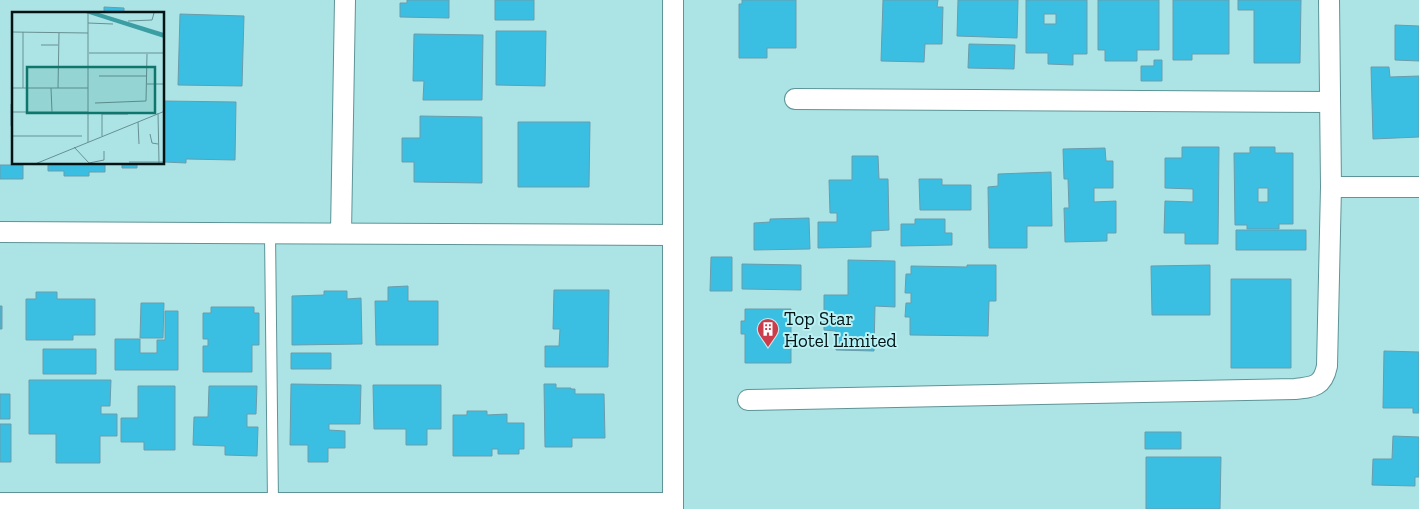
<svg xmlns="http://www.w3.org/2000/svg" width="1419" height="509" viewBox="0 0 1419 509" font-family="'Zilla Slab',serif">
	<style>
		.building { fill: #3abfe2; stroke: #6a9cab; fill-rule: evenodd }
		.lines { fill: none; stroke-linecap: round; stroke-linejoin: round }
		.service-casing { stroke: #5e9497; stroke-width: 12 }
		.minor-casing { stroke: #5e9497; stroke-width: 22 }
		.service { stroke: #fff; stroke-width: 10 }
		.minor { stroke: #fff; stroke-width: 20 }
		.labels { text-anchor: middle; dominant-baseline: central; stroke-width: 4; stroke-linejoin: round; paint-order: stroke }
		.poi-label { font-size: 19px; fill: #001315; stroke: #b9f1f4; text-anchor: start }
		.inset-road { fill: none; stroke: #679092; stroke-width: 1 }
		.view { fill: #0f766e; fill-opacity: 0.15; stroke: #0f766e; stroke-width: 2.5 }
		.inset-edge { fill: none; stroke: #001315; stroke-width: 2.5 }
	</style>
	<rect width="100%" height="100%" fill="#ace4e6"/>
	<path class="building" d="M407 0H449V18L400 17V3H407Z
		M495 0H534V20H495Z
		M742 0H796V48H767V58H739V4H742Z
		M883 0H938L937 7H943L942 44H925L924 62 881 61Z
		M958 0H1018L1017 38 957 36Z
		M1026 0H1087V54H1073V65L1048 64V53H1026ZM1044 14H1056V24H1044Z
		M1098 0H1159V50H1137V61H1105V50H1098Z
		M1173 0H1229V54H1192V60H1173Z
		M1238 0H1301L1300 63H1254V10H1238Z
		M104 7 124 8V12L138 14H104Z
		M180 14 244 16 242 86 178 85Z
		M1395 25 1419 26V61L1395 60Z
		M496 31H546L545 86 496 85Z
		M414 34 483 35 482 100H423L424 81H413Z
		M969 44 1015 45 1014 69 968 68Z
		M1154 60H1162V81H1141V66H1154Z
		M1371 67H1389L1390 77 1419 76V137L1373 139Z
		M164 101 236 102 235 160 186 159V163L164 162Z
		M11 104H14V126H11Z
		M420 116 482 117V183L414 182V162H402V138H420Z
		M518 122H590L589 187H518Z
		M1182 147H1219L1218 244H1185V233H1164L1165 201 1193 202V189L1165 188V158H1182Z
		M1250 147H1275V153H1293V224H1279V229H1247V225H1235L1234 153H1250ZM1258 188H1268V202H1258Z
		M1105 148 1106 161H1113V188H1094V202L1116 201V233H1107V241L1065 242 1064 208H1069L1068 179H1064L1063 149Z
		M852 156H878L879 179H888L889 230 871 231V247L818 248V222H837V213H830L829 180H852Z
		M48 164H105V172H89V176H64V171H48Z
		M122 164H137V168H122Z
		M0 165H23V179H0Z
		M1051 172 1052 226H1027V248H989L988 187 998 186V174Z
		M919 179H942V185H971V210H920Z
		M809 218 810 249 754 250V223L770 222V219Z
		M915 219H945V233H952V245L901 246V224H915Z
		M1236 230H1306V250H1236Z
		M711 257H732V291H710Z
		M848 260 895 261V307L875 306 874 351 836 350V331L824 330V295H848Z
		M742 264 801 265V290L742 289Z
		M967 265H996V301H989L988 336 910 335V317H905L906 303H911V293H905L906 274H911V266L967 267Z
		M1210 265V315H1152L1151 266Z
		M1231 279H1291V368H1231Z
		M408 286V301H438V345H376L375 301H388V287Z
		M554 290H609L608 367H545V346H559L560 329H553Z
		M324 291H347V299L361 298 362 344 292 345V296L324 295Z
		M36 292H57V299H95V335H73V340H26V299H36Z
		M141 303H164L163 338H140Z
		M0 306H2V329H0Z
		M211 307H254V313H259V345H252V372H203V346H208V339H203V313H211Z
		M745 309H791V363H745V334H741V321H745Z
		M165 311H178V370H115V339H140V353H157V340H165Z
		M43 349H96V374H43Z
		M1384 351 1419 352V413H1413V408H1383Z
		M291 353H331V369H291Z
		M29 380H111L110 406H101V414H117V436H100V463H56V434H29Z
		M291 384 361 385 360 424H329V430L345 431V448H328V462H308V445H290Z
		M544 384H556V388H571V389H575V394H604L605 438H572V447H545Z
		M373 385H441V429H427V445H406V429H374Z
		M138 386H175V450H144V442H121V418H138Z
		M209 386H257L256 414H247V427H258L257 456 225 455V446L193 445 194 417H208Z
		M0 394H10V419H0Z
		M467 411H487V415L507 414V423H524V449H519V454H498V449H492V456H453V415H467Z
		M0 424H11V462H0Z
		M1145 432H1181V449H1145Z
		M1393 436 1419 437V477H1415V486L1372 485 1373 459H1392Z
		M1146 457H1221L1220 509H1146Z"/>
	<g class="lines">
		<g class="service-casing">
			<path id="service" d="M270 233 273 502"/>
		</g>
		<g class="minor-casing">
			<path id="minor" d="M795 99 1329 102
				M1331 187H1419
				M0 232 673 235
				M341 233 345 0
				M748 400 1295 389C1314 387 1323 386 1327 366L1331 187 1329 0
				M0 503H673
				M673 509V0"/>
		</g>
		<use href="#service" class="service"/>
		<use href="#minor" class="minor"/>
	</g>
	<defs>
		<g id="building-pin" transform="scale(1.125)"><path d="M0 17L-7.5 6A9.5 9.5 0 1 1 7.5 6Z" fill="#cd3c4a" stroke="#b9f1f4"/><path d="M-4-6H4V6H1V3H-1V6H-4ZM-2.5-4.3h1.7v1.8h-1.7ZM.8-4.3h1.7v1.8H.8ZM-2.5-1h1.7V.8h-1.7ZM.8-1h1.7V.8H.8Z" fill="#fff"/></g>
	</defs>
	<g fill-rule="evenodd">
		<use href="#building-pin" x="768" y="329"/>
	</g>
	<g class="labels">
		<g class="poi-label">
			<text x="784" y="318">Top Star<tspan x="784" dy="22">Hotel Limited</tspan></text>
		</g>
	</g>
	<g transform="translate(12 12)">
		<rect width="152" height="152" fill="#ace4e6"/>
		<path d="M74 1H87L152 21V26Z" fill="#3a9ea2"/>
		<path class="inset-road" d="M116 9 140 8 142 1M76 11 101 12M0 20 76 21M29 33H46M77 41H153M87 64H135M135 72H153M0 76H76M11 76V20M39 76 40 100M46 76 47 21M83 91 134 89 135 42M0 100H76M146 101 147 151M126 110 127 132M138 122 140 131 146 132M0 124H70M90 124V102H116M76 130V1M62 135 77 151 92 148V139M117 150H153M23 152 153 99"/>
		<path class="view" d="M15 55H143V101H15Z"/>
		<rect width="152" height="152" class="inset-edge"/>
	</g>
</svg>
